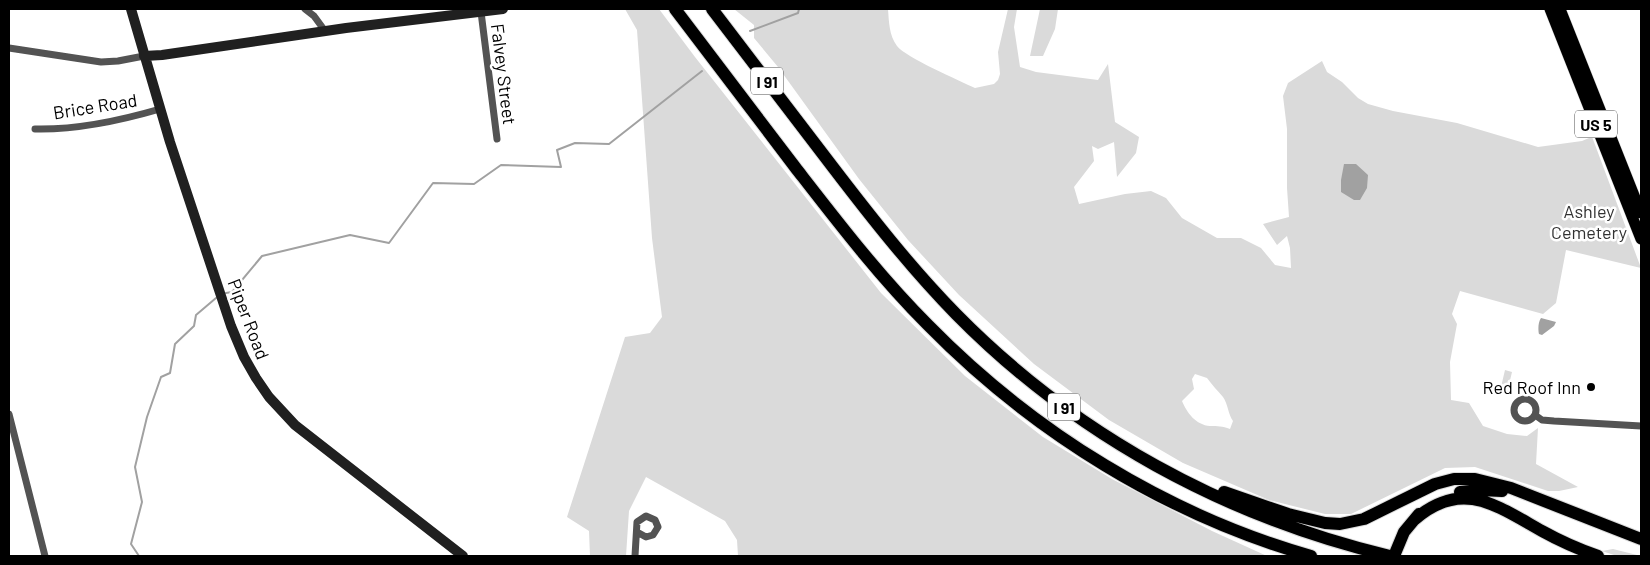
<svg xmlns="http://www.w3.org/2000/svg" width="1650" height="565" viewBox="0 0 1650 565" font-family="Barlow,sans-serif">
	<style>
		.green { fill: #dadada; fill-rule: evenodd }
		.water { fill: #a1a1a1 }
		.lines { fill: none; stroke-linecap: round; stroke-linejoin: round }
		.stream { stroke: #a1a1a1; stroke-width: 2 }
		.primary-casing { stroke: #dbdbdb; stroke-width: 12 }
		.highway-casing { stroke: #dbdbdb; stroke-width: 14 }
		.street { stroke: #535353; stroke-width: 7 }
		.secondary { stroke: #202020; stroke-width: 10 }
		.primary { stroke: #000; stroke-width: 11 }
		.highway { stroke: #000; stroke-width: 12 }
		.poi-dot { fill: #000; stroke: #fff; stroke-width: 2 }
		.labels { text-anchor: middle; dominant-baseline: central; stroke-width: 5; stroke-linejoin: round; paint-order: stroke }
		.shield { fill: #fff; stroke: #4c4c4c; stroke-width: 1 }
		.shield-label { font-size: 16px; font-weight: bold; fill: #000 }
		.street-label { font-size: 18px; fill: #000; stroke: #fff }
		.park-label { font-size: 18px; fill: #313131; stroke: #fff }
		.poi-label { font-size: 18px; fill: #000; stroke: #fff; text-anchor: end }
	</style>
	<rect width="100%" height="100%" fill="#fff"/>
	<path class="green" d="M625 9H659L695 57 881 293 965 376 1043 437 1112 479 1212 531 1267 556H738L737 540 725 521 646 477 629 511 626 556H590L589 531 567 517 625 337 650 333 662 317 652 238 637 30Z
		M734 9H888C889 22 889 35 897 46 905 57 960 81 975 88L994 84 998 80 1000 74 998 52 1008 9H1017L1014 27 1020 67 1036 72 1098 80 1108 64 1115 122 1139 137 1136 153 1117 177 1114 142 1098 149 1092 146 1094 161 1074 187 1079 204 1125 194 1151 191 1166 198 1182 218 1217 238H1241L1261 248 1275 265 1291 268 1290 248 1287 236 1277 245 1263 224 1289 217 1287 188V129L1283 96 1288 83 1322 61 1327 72 1342 82 1358 98 1368 104 1393 111 1457 123 1538 147 1582 141 1589 138 1591 134 1641 268 1566 250 1556 303 1543 314 1460 291 1452 314 1457 324 1450 362 1451 400 1469 403 1483 426 1507 434 1527 436 1538 428 1536 464 1578 487 1559 491H1548L1475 467 1445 468 1351 514H1325L1269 500 1183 463 1109 420 1034 364 959 295 908 240 859 179 778 67 754 38V25ZM1195 374 1207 378C1212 385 1218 391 1223 397 1228 404 1228 414 1233 421L1230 429C1222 426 1218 426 1210 426 1196 425 1187 413 1182 401L1194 389 1192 379Z
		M1040 9H1058L1055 29 1043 56H1030Z
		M1505 370 1512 372 1508 389 1501 387Z
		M1613 549 1641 556H1617L1602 551Z"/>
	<path class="water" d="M1344 164H1356L1368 175 1367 188 1360 200H1354L1341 192V180Z
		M1541 318 1556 322 1554 326 1542 335 1539 334C1538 330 1538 322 1541 318Z"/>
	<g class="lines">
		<path class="stream" d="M750 31 798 13 799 9
			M226 293 232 292 262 256 350 235 389 243 433 183 474 184 501 165 561 167 557 150 575 143 609 144 702 71
			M139 556 131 544 142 502 135 467 147 417 161 377 170 373 175 344 194 326 196 315 216 298"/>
		<g class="primary-casing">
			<path id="primary" d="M1550 9 1641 239
				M1560 9 1641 213"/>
		</g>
		<g class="highway-casing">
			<path id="highway" d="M675 9C715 61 755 114 795 167 837 221 879 276 928 325 1033 432 1167 515 1311 556
				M712 9C752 61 792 114 832 166 871 217 911 268 956 314 1075 435 1226 517 1390 556
				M1224 492 1288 514 1325 523 1340 524 1364 519 1435 484 1454 479H1475L1511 488 1641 539
				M1460 492 1480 490 1502 491
				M1414 520C1462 478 1497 506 1542 531 1560 541 1578 549 1598 556
				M1394 556 1404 532 1419 514"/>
		</g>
		<path class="street" d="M305 9 314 16 325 31
			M481 12 497 139
			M9 48 101 62 118 61 144 56
			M35 129C78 130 119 121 160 109
			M1514 410a11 11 0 1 1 22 0a11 11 0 1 1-22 0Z
			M9 414 45 556
			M1535 415 1542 420 1554 421 1641 426
			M635 556 637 522 646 516 655 520 658 527 653 535 646 537 637 532"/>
		<path class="secondary" d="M131 9 170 142 231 326 244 357 256 378 269 397 295 425 463 556
			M144 56 162 55 346 28 503 9"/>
		<use href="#primary" class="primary"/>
		<use href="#highway" class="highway"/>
	</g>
	<circle class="poi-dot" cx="1591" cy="387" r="5"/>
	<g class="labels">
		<g class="shield">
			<rect x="751" y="67.5" width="32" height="27" rx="4"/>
			<rect x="1575" y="110.5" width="42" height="27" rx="4"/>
			<rect x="1048" y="393.5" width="32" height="27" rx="4"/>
		</g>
		<g class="shield-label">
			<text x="767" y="81">I 91</text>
			<text x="1596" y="124">US 5</text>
			<text x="1064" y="407">I 91</text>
		</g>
		<g class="street-label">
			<text transform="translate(504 74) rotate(83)">Falvey Street</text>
			<text transform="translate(95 106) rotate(-9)">Brice Road</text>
			<text transform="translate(249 319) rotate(69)">Piper Road</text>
		</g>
		<g class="park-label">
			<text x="1589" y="211">Ashley<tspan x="1589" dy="21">Cemetery</tspan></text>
		</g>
		<g class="poi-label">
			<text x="1581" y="387">Red Roof Inn</text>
		</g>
	</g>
	<rect width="1650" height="565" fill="none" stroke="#000000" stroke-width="20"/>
</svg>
